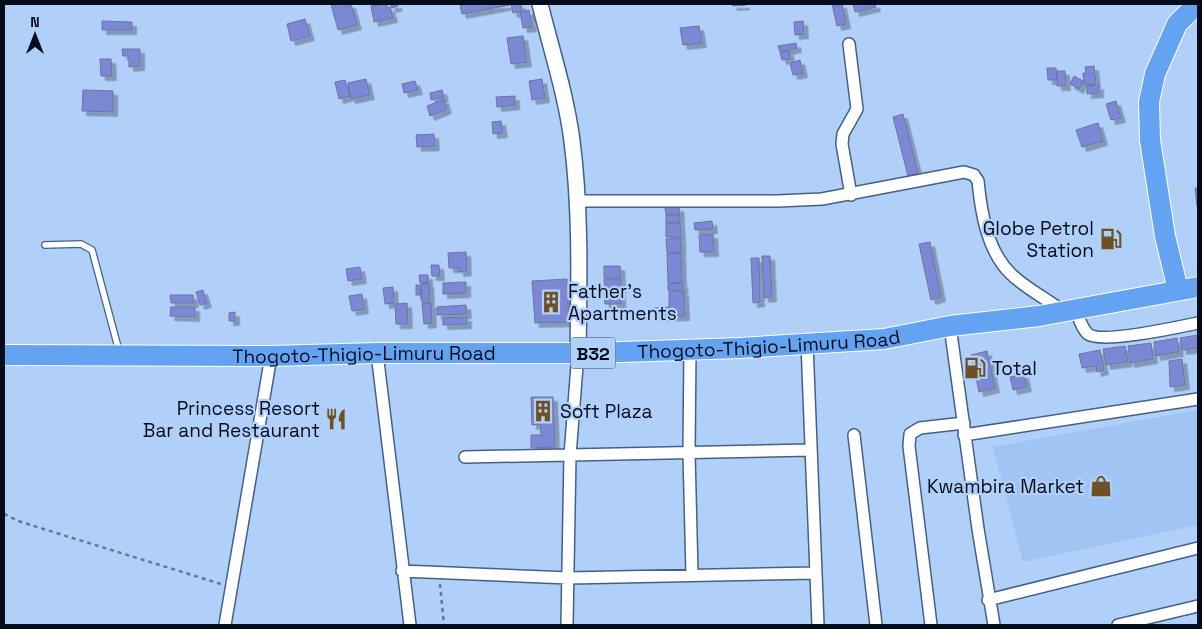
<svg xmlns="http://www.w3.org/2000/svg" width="1202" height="629" viewBox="0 0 1202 629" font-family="'Space Grotesk',sans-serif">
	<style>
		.built { fill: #a0c4f4 }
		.building { fill: #7b88d6; stroke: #6c74a0; filter: url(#shadow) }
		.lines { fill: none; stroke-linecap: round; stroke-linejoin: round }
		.service-casing { stroke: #446085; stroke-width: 8 }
		.minor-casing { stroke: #446085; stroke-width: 14 }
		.tertiary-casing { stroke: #446085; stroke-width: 18 }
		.trunk-casing { stroke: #fff; stroke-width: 22 }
		.path { stroke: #627895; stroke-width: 2.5; stroke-dasharray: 4 4; stroke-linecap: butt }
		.service { stroke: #fff; stroke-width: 5.5 }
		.minor { stroke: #fff; stroke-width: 11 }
		.tertiary { stroke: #fff; stroke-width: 15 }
		.trunk { stroke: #64a3f2; stroke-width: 20 }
		.labels { text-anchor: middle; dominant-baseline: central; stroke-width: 4.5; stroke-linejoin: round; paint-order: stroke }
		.shield { fill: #b0d0fa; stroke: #37475d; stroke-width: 1 }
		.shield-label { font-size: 18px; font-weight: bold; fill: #030c1a }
		.poi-label { font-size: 19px; fill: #030c1a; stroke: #b0d0fa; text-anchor: end }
		.street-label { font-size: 19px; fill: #030c1a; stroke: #b0d0fa }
	</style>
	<defs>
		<filter id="shadow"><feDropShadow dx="4.5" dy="4.5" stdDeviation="0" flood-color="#0004"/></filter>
	</defs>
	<rect width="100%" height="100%" fill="#b0d0fa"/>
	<path class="built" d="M1198 410V525L1023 562 993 447Z"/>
	<path class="building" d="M331 4H351L357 25 338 30Z
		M386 4 388 8 390 7 393 18 374 22 371 6Z
		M390 4H397L398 6 392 8Z
		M467 4H510V5L462 14 460 5Z
		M511 4H521L522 11 513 13Z
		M732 4H745L746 5 733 6Z
		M832 4H842L846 24 837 26Z
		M853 4H875L876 7 855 12Z
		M529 10 532 27 523 28 520 12Z
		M305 19 310 36 291 41 287 24Z
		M102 21 132 22V30H102Z
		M803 21 804 34 795 35 794 22Z
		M699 26 702 43 683 45 680 28Z
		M523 36 527 62 511 64 507 38Z
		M796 43 797 48 780 52 778 46Z
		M122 49H140V66L129 67V56H123Z
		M789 51 790 59 782 60 780 53Z
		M100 59H111L112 76H101Z
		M800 60 803 73 793 75 790 63Z
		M1094 66 1096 84 1084 85 1083 73H1086L1085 67Z
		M1047 68H1056L1057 80H1048Z
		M1057 71H1065L1066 86H1057Z
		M1074 76 1083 81 1079 89 1070 84Z
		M366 79 370 95 351 99 348 83Z
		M542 79 545 98 532 100 529 81Z
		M345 80 350 96 339 99 335 82Z
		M415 81 418 90 404 93 402 84Z
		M1099 85V93L1087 94V86Z
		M83 90 113 91V112L82 111Z
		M442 90 444 97 431 100 430 93Z
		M515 96V105L497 107 496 97Z
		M444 99 447 109 430 116 427 106Z
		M1116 101 1121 118 1111 120 1106 104Z
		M903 114 918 173 908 176 893 117Z
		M501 121 503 133 493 134 492 122Z
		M1098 123 1103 141 1082 147 1076 130Z
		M434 134 435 146 417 147 416 135Z
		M1195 188H1198V206H1197Z
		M679 207 680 214 666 215 665 208Z
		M666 215H680V222L666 223Z
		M712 221 713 229 695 230 694 223Z
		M666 223H680L681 237H666Z
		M713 234 714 252H700L699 235Z
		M681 238V252L667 253 666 239Z
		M930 242 941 297 931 300 919 244Z
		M466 252 467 271 459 272V268H449L448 253Z
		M681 253 682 282 668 283 667 254Z
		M762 256H770L772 297 764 298Z
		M751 258H759L760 302 753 303Z
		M431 265H439L440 276H432Z
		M604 266H620L621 278H604Z
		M360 267 362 279 348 281 346 269Z
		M419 275H428V283H420Z
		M567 279 569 322 535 323 532 281Z
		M604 279H621V290L605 291Z
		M466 282V293L443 294V283Z
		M429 283 430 302 422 303 421 284Z
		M683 283V290H668V284Z
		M416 285H420L421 295H416Z
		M393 287 394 303 385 304 383 288Z
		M203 290 207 303 200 305 196 292Z
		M621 291V304H605L604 292Z
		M669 291H684L685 316 656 317 655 308 669 307Z
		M362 294 364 309 352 311 349 296Z
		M170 295H193L194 303H171Z
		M407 303 408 324H396L395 304Z
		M431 303 432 323 424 324 422 304Z
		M466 305 467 314 437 315V307Z
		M171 307H195V317L170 316Z
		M235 312V321H229V313Z
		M467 317V324L443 325V318Z
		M1198 335V348L1182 350 1180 338Z
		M1177 338 1179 352 1156 356 1154 342Z
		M1151 343 1153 359 1130 363 1128 346Z
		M1125 346 1128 362 1106 365 1103 349Z
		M1100 350 1104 370 1097 372 1096 366 1082 368 1079 354Z
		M987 351 995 388 979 392 971 355Z
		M1182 359 1185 385 1170 387 1169 361Z
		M1024 374 1027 387 1013 390 1010 377Z
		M531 397H553L555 447 531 448V435H541L540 424 532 425Z"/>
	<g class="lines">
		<g class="service-casing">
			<path id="service" d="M45 245 81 244 92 250 119 351"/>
		</g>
		<g class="minor-casing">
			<path id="minor" d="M849 44 857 109 843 134 842 144 851 195
				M576 201H778L822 199 964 172 974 175 978 181C981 212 987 251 1011 274 1025 288 1047 299 1064 312
				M1076 310C1079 317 1081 328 1088 334 1101 344 1179 327 1198 323
				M950 326 978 529 994 625
				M807 343 818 625
				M690 348 689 453 692 574
				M377 353 410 625
				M854 435 876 625
				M964 435 1198 399
				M465 457 811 450
				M402 571 569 578 816 573
				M988 600 1198 548
				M225 625 271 356
				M567 625 570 455 578 353
				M931 625 909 446 910 434 920 428 964 423
				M1118 625 1198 606"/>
		</g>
		<g class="tertiary-casing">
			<path id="tertiary" d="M540 4C551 49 566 94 572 141 581 211 579 282 578 353"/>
		</g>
		<g class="trunk-casing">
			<g id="trunk">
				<path d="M1178 290 1165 236 1150 140 1149 102 1155 74 1177 24 1197 4"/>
				<path id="s1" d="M4 355 271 356 377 353H593L740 348 884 339 950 326 1039 316 1198 287"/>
			</g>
		</g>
		<path class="path" d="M4 514 21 522 221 584
			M440 584 444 625"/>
		<use href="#service" class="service"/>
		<use href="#minor" class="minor"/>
		<use href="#tertiary" class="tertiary"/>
		<use href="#trunk" class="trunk"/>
	</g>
	<defs>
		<g id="fuel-bare" transform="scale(1.725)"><path d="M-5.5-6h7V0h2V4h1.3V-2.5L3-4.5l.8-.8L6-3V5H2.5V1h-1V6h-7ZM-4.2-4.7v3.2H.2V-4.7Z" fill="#6d5024" stroke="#b0d0fa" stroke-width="2.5" paint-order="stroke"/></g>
		<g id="building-bare" transform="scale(1.725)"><path d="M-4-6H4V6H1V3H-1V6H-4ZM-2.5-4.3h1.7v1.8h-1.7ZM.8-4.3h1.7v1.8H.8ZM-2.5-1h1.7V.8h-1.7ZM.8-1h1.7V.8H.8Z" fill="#6d5024" stroke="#b0d0fa" stroke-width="2.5" paint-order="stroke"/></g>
		<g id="restaurant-bare" transform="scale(1.725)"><path d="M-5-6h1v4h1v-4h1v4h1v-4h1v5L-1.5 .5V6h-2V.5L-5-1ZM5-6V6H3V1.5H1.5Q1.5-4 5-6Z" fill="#6d5024" stroke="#b0d0fa" stroke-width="2.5" paint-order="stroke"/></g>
		<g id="shop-bare" transform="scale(1.725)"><path d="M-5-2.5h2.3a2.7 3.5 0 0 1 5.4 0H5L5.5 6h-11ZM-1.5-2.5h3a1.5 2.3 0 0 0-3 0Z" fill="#6d5024" stroke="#b0d0fa" stroke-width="2.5" paint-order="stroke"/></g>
	</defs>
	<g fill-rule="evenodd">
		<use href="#fuel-bare" x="1111" y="239"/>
		<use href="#building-bare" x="551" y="302"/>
		<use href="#fuel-bare" x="975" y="368"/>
		<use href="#building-bare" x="543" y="411"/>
		<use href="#restaurant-bare" x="336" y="419"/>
		<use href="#shop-bare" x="1101" y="486"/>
	</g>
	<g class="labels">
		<rect class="shield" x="570.5" y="337.5" width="45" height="31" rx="4"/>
		<g class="shield-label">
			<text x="593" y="353">B32</text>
		</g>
		<g class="poi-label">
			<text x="1094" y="228">Globe Petrol<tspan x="1094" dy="22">Station</tspan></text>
			<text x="568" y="291" text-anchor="start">Father's<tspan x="568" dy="22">Apartments</tspan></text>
			<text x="992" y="368" text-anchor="start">Total</text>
			<text x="320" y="408">Princess Resort<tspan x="320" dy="22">Bar and Restaurant</tspan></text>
			<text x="560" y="411" text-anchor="start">Soft Plaza</text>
			<text x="1084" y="486">Kwambira Market</text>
		</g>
		<g class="street-label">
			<text stroke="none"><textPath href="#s1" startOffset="765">Thogoto-Thigio-Limuru Road</textPath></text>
			<text stroke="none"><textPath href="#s1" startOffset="360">Thogoto-Thigio-Limuru Road</textPath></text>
		</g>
	</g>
	<rect width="1202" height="629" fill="none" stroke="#030c1a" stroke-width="10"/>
	<g transform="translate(35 35)" stroke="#b0d0fa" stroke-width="4" paint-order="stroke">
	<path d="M0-4L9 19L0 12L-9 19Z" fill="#030c1a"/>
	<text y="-8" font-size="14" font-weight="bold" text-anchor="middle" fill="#030c1a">N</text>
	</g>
</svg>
